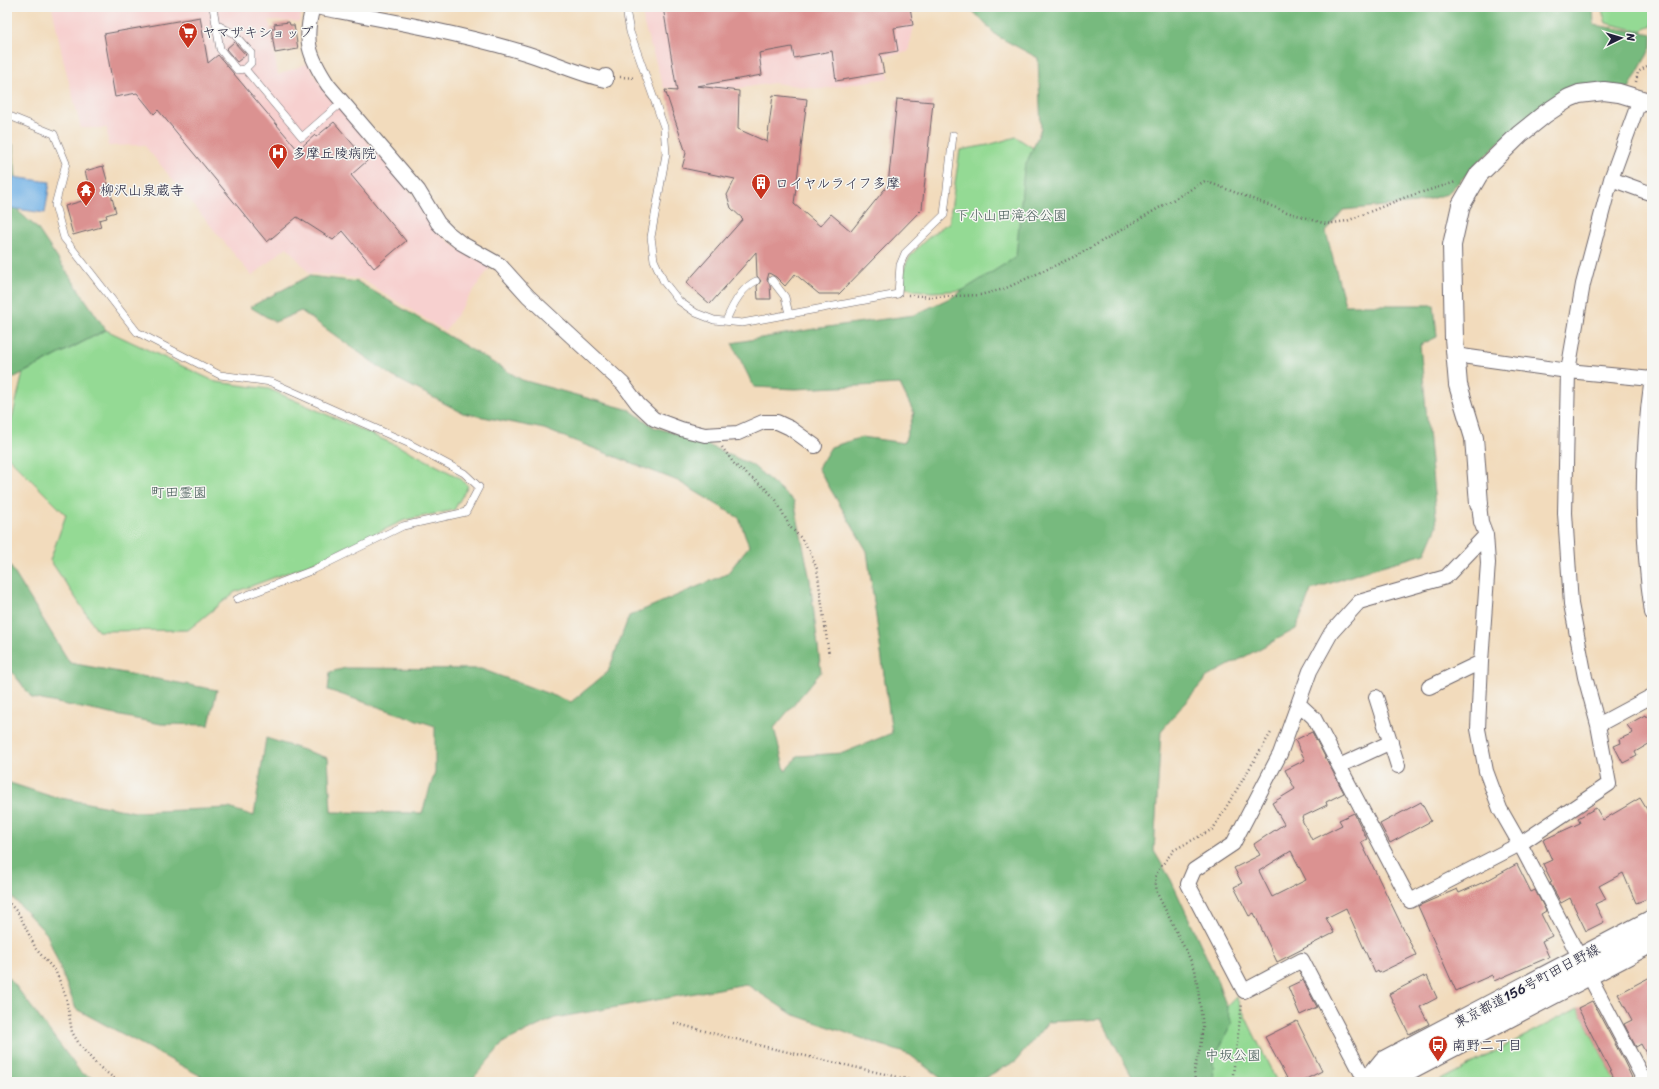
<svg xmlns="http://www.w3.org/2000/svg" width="1659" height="1089" viewBox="0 0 1659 1089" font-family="Sriracha,'Klee One',sans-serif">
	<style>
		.built { fill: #f7d0cf }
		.green { fill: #94da94; stroke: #5b7e68 }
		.forest { fill: #77ba7e; stroke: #4c6e5c }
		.water { fill: #73b2e6; stroke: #4a6a90 }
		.building { fill: #db9291; fill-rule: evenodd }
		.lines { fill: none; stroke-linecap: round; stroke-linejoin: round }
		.service-casing { stroke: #6b6368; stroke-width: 8 }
		.minor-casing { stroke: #6b6368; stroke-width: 16 }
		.tertiary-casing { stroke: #6b6368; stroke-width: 20 }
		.secondary-casing { stroke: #6b6368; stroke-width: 22 }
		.path { stroke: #6b6368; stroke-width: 2.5; stroke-dasharray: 1 3; stroke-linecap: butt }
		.service { stroke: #fff; stroke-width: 7 }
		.minor { stroke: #fff; stroke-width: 14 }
		.tertiary { stroke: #fff; stroke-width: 18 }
		.secondary { stroke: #fff; stroke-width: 20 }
		.labels { text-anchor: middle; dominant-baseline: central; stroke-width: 3; stroke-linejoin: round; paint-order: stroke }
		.poi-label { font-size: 14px; fill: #22223b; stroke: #f6f6f2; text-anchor: start }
		.park-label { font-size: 14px; fill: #445956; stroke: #f6f6f2 }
		.street-label { font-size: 14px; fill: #22223b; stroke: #f6f6f2 }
	</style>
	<rect width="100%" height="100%" fill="#f6f6f2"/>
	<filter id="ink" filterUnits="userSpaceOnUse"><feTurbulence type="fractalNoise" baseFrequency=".025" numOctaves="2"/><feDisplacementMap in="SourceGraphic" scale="8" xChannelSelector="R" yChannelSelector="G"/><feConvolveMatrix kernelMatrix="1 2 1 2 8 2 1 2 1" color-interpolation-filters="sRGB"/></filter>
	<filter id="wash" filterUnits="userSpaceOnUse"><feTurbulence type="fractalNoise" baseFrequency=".012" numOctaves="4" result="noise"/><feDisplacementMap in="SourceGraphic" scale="16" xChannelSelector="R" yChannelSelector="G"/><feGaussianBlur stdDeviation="0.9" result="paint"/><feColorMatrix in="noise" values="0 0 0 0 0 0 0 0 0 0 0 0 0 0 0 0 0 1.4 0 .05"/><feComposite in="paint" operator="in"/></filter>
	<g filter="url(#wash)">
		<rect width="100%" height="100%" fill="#f2dbbc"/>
		<path class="built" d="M52 7H304L299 22 269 20 278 75 308 63 323 89 413 195 436 232 468 255 491 266 445 331 361 279 309 273 287 247 252 276 144 145 108 146 107 128H81L63 59Z
			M642 7H911L914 26 908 52 885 56 889 78 821 89 774 83 727 90 664 88 644 25Z"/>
		<path class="green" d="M1601 7H1652V26L1640 31 1606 23Z
			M1016 137 1050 159 1074 251 983 289 932 292 914 290 903 286C904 279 903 270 906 264 911 251 937 229 949 223L960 150 988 145Z
			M106 330 216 382 269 389 409 451 460 478 468 486 454 510 405 520 308 565 235 592 188 630 98 631 50 560 66 515 7 456V439L23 373Z
			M1236 997 1277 1082H1202L1211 1023Z
			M1578 1008 1616 1082H1437Z"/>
		<path class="forest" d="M969 7H1593L1594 25 1652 34V46L1629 88 1581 86 1500 141 1447 194 1416 203 1343 210 1326 232 1345 305H1434L1437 337 1420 345 1437 526 1425 554 1374 568 1311 590 1296 629 1207 677 1161 731 1154 851 1171 880 1218 982 1232 1023 1213 1061 1214 1082H1135L1101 1019 1048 1022 1016 1061 977 1082H946L910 1055 792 1014 746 984 555 1018 504 1042 470 1082H212L76 1009 47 934 7 892V782L50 796 135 812 229 808 254 816 266 738 328 758 331 812 422 813 435 772V726L328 690 330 672 346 668 481 669 571 702 608 672 629 616 727 574 749 546 739 518 678 481 544 429 463 413 392 376 301 311 275 322 250 307 309 276 358 282 522 380 630 410 654 427 699 441 752 465 794 501 810 580 821 672 774 728 785 771 798 756 843 753 892 733 867 551 818 468 831 447 862 437 904 443 914 413 900 384 795 389 754 387 732 343 820 328 914 315 954 296 1016 257 1024 169 1041 129 1038 58 997 36Z
			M13 144 19 212 37 228 106 330 7 381V148Z
			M7 561 70 663 217 690 209 725 161 724 32 698 7 665Z
			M7 976 15 985 81 1073 103 1082H7Z"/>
		<path class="water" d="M13 177 50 182 45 213 9 208Z"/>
		<g id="blocks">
			<path class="building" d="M663 7H910L913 25 894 28 898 51 880 54 884 73 836 81 832 51 794 58 792 47 759 53 762 75 697 86 739 91 738 129 767 142 773 95 807 99 794 204 820 226 831 214 851 231 888 185 897 99 933 102 922 209 839 294H819L795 274 785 286 776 277 769 273 767 280 770 285 771 299H758L757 286 761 281 757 276 756 252 710 304 686 283 743 219 731 208 727 195 735 179 682 168 686 153 665 90 677 91Z
				M200 17 208 63 218 55 298 150 315 135 316 137 334 122 367 161 351 175 406 241 374 268 343 231 333 240 297 217 267 242 158 110 154 114 137 93 115 97 104 34Z
				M289 22 290 25H294L298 49 275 53 271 28H275L274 24Z
				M234 42 246 55 237 62 226 49Z
				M103 166 116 212 106 215 107 218 99 220 101 227 73 235 65 206 92 198 85 171Z
				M1652 714V742L1635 752 1637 756 1623 763 1614 746 1621 743 1620 739 1633 733 1627 725 1645 715 1646 717Z
				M1312 732 1344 793 1326 802 1327 805 1302 817 1303 819 1302 820 1312 840 1342 825 1339 820 1354 813 1367 839 1361 842 1416 955 1379 973 1378 971 1375 973 1346 908 1326 918 1334 933 1277 962 1254 913 1249 916 1234 887 1242 883 1234 868 1260 855 1254 844 1284 824 1272 803 1295 789 1285 770 1305 760 1295 740ZM1291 851 1306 880 1272 897 1259 871Z
				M1640 798 1652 818V897L1636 903 1623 873 1599 886 1606 899 1595 904 1604 922 1586 931 1570 898 1561 903 1550 883 1552 882 1543 864 1552 860 1543 840 1580 823 1578 818 1596 808 1603 820Z
				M1421 802 1431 821 1390 843 1380 824Z
				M1517 864 1531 892 1535 890 1546 911 1541 914 1552 936 1542 941 1549 957 1494 981 1492 975 1456 991 1418 906 1457 889 1459 893 1486 881Z
				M1424 976V978L1427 976 1437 998 1420 1007 1429 1024 1409 1034 1389 994Z
				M1652 976V1005L1647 1008 1652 1016V1065L1641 1044 1636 1047 1624 1024 1632 1020 1618 994Z
				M1303 980 1317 1007 1300 1015 1288 987Z
				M1592 1001 1621 1055 1634 1082H1616L1578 1008Z
				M1297 1021 1322 1071 1300 1082H1289L1265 1037Z"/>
		</g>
	</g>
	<g filter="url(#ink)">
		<use href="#blocks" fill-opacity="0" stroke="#6b6368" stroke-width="1"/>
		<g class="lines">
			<g class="service-casing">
				<path id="service" d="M213 7 220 49 237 70 245 69 251 63V53L234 34 216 24
					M627 7V15L630 32 664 127 666 154 651 237 654 260 664 282 679 301 696 313 714 320 742 323 898 294 900 265 905 253 944 215 953 135
					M245 69 302 137 342 102
					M7 115 54 134 66 163 55 205 64 238 137 332 220 375 271 382 408 443 464 473 479 487 466 512 403 526 313 570 237 599
					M772 280 785 297 789 314
					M726 321C732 306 741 288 756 281"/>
			</g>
			<g class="minor-casing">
				<path id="minor" d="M313 7C303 40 309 56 328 85L418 190 438 223 447 232 461 243 500 265 528 296 623 384 638 404 654 419 681 429 705 435 738 433 763 422H777L790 428 815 446
					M316 7C385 20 455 32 522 52 550 60 577 74 606 80V76
					M1611 179 1652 194
					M1455 355 1568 371 1652 379
					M1652 377C1641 455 1641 535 1652 613
					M1479 504 1481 522 1486 535 1488 563 1481 662 1478 729 1486 771 1500 809 1520 844 1645 1082
					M1429 687 1481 662
					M1376 697 1398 766
					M1299 704 1314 718 1410 901 1520 844 1609 784 1598 725 1585 677 1571 604 1565 513 1568 371 1583 284 1611 179 1640 99
					M1598 725 1652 696
					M1339 766 1391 742
					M1366 1082 1302 960 1244 991 1188 884 1194 870 1233 844 1280 754 1310 671 1331 633 1359 602 1446 577 1486 535"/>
			</g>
			<g class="tertiary-casing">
				<path id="tertiary" d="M1479 504 1474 438 1458 385 1454 338 1452 245 1461 205 1479 174 1520 134 1545 114 1569 98 1579 94 1604 91 1619 93 1652 103"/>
			</g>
			<g class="secondary-casing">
				<path id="secondary" d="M1367 1082 1384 1061 1652 920
					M1370 1082 1391 1079 1652 942"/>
			</g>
			<path class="path" d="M620 77 636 78
				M1636 82 1638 72 1652 63
				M908 295 932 297 980 295 1004 289 1080 254 1205 181 1287 212 1326 224 1347 221 1406 197 1456 182
				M722 447 735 465 766 489 776 500 790 527 801 538 810 552 817 569 829 655
				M7 901 19 914 36 949 56 972 66 997 72 1032 81 1047 98 1066 119 1082
				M674 1023 766 1047 920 1082
				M1195 1082 1194 1071 1200 1048 1203 1026 1195 969 1157 893 1155 877 1159 869 1174 850 1213 829 1272 731
				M1232 1082 1242 1003"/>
			<use href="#service" class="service"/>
			<use href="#minor" class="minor"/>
			<use href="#tertiary" class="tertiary"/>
			<use href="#secondary" class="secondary"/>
		</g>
	</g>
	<defs>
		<g id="supermarket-pin" transform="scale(1)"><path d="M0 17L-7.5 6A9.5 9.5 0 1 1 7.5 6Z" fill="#c8321e" stroke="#f6f6f2"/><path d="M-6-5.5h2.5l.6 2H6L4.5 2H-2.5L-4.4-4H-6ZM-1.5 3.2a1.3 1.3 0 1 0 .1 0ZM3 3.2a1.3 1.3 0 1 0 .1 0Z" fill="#fff"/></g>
		<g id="hospital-pin" transform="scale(1)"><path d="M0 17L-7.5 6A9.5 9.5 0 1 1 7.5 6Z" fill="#c8321e" stroke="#f6f6f2"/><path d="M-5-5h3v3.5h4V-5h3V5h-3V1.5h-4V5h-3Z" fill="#fff"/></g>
		<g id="building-pin" transform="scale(1)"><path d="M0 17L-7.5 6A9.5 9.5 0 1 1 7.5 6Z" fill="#c8321e" stroke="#f6f6f2"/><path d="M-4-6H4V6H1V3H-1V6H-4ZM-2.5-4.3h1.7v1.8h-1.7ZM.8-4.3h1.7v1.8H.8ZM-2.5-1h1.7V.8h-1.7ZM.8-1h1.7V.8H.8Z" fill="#fff"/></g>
		<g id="temple-pin" transform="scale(1)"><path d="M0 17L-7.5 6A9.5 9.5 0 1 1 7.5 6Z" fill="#c8321e" stroke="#f6f6f2"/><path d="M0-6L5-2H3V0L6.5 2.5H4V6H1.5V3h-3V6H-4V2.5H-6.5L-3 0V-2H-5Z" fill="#fff"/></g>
		<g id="bus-pin" transform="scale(1)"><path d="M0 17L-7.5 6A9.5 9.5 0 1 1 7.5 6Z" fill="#c8321e" stroke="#f6f6f2"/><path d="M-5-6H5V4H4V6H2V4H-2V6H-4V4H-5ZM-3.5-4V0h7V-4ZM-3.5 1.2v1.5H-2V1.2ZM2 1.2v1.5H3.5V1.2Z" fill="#fff"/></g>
	</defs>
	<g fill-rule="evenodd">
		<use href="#supermarket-pin" x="188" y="32"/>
		<use href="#hospital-pin" x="278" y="153"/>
		<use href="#building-pin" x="761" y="183"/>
		<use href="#temple-pin" x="86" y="190"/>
		<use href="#bus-pin" x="1438" y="1045"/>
	</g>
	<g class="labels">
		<g class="poi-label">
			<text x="202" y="32">ヤマザキショップ</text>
			<text x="292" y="153">多摩丘陵病院</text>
			<text x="775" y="183">ロイヤルライフ多摩</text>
			<text x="100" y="190">柳沢山泉蔵寺</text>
			<text x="1452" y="1045">南野二丁目</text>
		</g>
		<g class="park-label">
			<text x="1011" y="215">下小山田滝谷公園</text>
			<text x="179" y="492">町田霊園</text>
			<text x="1233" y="1055">中坂公園</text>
		</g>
		<g class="street-label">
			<text transform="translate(1527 986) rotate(-28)">東京都道156号町田日野線</text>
		</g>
	</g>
	<rect width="1659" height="1089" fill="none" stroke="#f6f6f2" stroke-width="24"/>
	<g transform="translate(1621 38) rotate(85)" stroke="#f6f6f2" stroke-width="3" paint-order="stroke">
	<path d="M0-3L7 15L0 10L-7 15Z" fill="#22223b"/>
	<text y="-6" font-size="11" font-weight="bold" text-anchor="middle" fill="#22223b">N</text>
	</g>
</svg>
